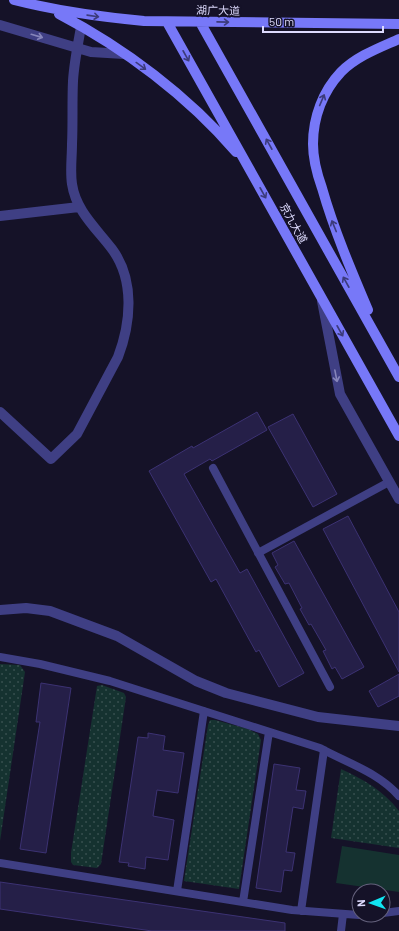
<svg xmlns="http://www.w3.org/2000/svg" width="399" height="931" viewBox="0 0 399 931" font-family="Barlow,'Noto Sans SC',sans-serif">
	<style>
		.grass { fill: url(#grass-dots) }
		.pitch { fill: #153230 }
		.building { fill: #251f48; stroke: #3c3273 }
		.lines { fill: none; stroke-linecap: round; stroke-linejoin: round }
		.lane { stroke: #3f3f84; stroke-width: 8 }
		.street { stroke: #3f3f84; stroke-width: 10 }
		.secondary { stroke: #7778f8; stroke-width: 10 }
		.oneway { stroke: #3c3b7b }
		.oneway2 { stroke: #8685ba }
		.labels { text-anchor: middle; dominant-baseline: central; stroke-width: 4; stroke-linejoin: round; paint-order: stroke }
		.street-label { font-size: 11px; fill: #dddafd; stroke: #151228 }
	</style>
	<defs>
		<pattern id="grass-dots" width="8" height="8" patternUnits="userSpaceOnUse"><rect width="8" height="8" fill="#153230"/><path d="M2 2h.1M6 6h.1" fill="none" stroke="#374f4f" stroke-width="1.8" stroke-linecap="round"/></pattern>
	</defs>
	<rect width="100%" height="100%" fill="#151228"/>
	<path class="grass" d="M0 664 20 665 25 672 0 841Z
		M102 685 124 693 126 697 101 864 97 868 73 865 71 862V853L97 686Z
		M210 720H215L248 729 258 734 261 740 239 889 184 881 208 725Z
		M341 769C364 780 383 790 399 811V848L331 838Z"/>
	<path class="pitch" d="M342 846 399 855V892L336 883Z"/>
	<path class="building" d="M257 412 267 430 212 461 210 459 184 474 240 573 247 569 304 673 279 687 259 650 256 652 216 579 211 582 149 471 192 446 193 448Z
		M293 414 337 494 313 507 268 427Z
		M348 516 399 612V672L323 529Z
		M294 541 364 667 342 679 335 667 332 669 323 651 326 650 311 624 309 625 300 609 302 608 289 583 285 584 275 567 278 565 272 553Z
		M399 674V696L378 707 369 691Z
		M41 683 71 688 46 853 20 849 40 722H36Z
		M148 733 165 736 163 750 184 753 178 793 157 790 153 816 174 820 168 860 146 857 145 869 128 866 129 863 119 862 138 737 148 738Z
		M274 764 300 768 296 790 306 791 303 809 293 807 286 852 295 853 292 871 284 870 281 892 256 888Z
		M0 882 285 923V931H152L0 909Z"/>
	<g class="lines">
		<path class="lane" d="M213 468 330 687
			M258 553 389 482
			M0 657 40 664 110 681 320 748C347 763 378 772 399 796
			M0 863 292 910 359 915
			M177 891 204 711
			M243 902 269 732
			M301 911 324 750
			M383 913 399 911
			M360 915H372
			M341 931 343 914"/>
		<path class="street" d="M0 25 91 52 124 54
			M0 216 79 207
			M322 301 340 394 399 499
			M0 412 51 459 77 434 118 357C131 323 135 280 112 249 96 228 76 211 72 184 70 171 72 157 72 144 73 123 72 102 73 81 74 63 78 44 81 27
			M0 610 26 608 50 611 117 636 196 681 226 693 318 717 399 726"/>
		<path class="secondary" d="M14 0C57 11 100 17 144 21L399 24
			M59 14C124 48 188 96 236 152
			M167 22 399 436
			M200 22 399 377
			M368 310C351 270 334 230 322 188 317 174 313 159 313 144 313 117 323 91 341 72 357 56 379 48 399 39"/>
	</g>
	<defs><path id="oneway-shaft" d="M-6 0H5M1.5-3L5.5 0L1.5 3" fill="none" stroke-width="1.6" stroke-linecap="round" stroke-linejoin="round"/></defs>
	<g class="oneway">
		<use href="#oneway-shaft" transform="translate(93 16) rotate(8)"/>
		<use href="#oneway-shaft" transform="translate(223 22) rotate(1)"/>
		<use href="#oneway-shaft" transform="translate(186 56) rotate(61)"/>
		<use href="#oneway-shaft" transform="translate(141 66) rotate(36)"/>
		<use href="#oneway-shaft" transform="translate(322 100) rotate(-67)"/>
		<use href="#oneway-shaft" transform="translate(269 144) rotate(-119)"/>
		<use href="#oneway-shaft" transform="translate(263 193) rotate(61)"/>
		<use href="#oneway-shaft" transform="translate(334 226) rotate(-112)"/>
		<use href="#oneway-shaft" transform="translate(346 282) rotate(-119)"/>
		<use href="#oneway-shaft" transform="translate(340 331) rotate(61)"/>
	</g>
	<g class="oneway2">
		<use href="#oneway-shaft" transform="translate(37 36) rotate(16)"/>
		<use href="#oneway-shaft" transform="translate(336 376) rotate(79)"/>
	</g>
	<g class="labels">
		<g class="street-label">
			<text transform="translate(218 10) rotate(1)">湖广大道</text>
			<text transform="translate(294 223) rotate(61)">京九大道</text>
		</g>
	</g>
	<g transform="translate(371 903) rotate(268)"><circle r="19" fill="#151228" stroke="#65627d"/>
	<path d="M0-3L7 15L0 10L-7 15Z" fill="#11e4f2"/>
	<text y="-6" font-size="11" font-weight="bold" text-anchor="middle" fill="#dddafd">N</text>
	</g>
	<path d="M263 26v6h120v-6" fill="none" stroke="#dddafd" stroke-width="2"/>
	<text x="269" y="26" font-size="12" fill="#dddafd" stroke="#151228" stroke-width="3" paint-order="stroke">50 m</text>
</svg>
